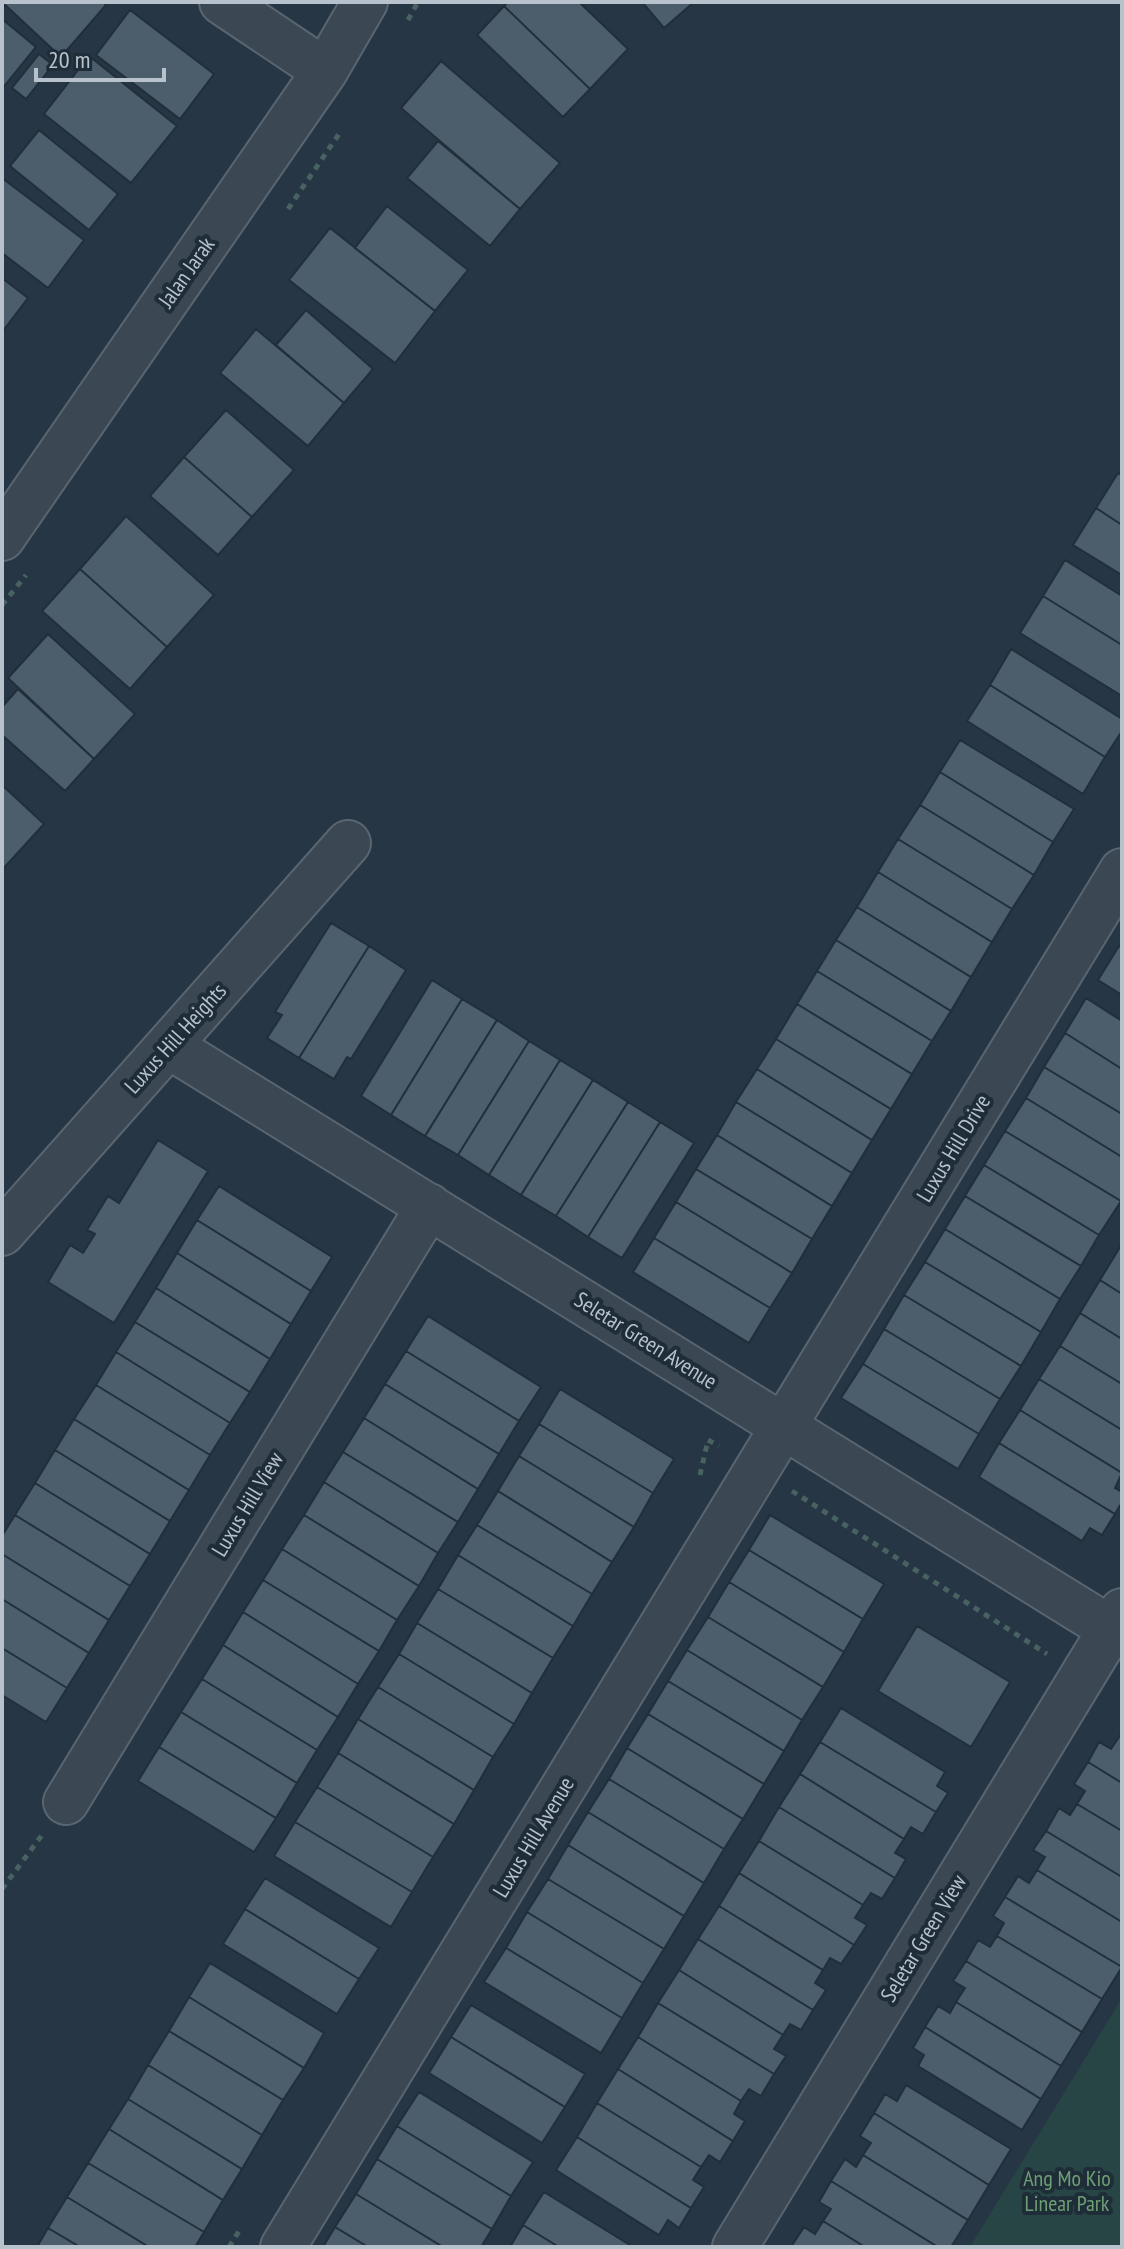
<svg xmlns="http://www.w3.org/2000/svg" width="1124" height="2249" viewBox="0 0 1124 2249" font-family="'PT Sans Narrow',sans-serif">
	<style>
		.green { fill: #284545 }
		.building { fill: #4c5e6c; stroke: #212f3b; stroke-width: 2 }
		.lines { fill: none; stroke-linecap: round; stroke-linejoin: round }
		.minor-casing { stroke: #596571; stroke-width: 48 }
		.path { stroke: #486262; stroke-width: 5; stroke-dasharray: 6 6; stroke-linecap: butt }
		.minor { stroke: #3b4853; stroke-width: 44 }
		.labels { text-anchor: middle; dominant-baseline: central; stroke-width: 8; stroke-linejoin: round; paint-order: stroke }
		.street-label { font-size: 22px; fill: #b8c2cd; stroke: #1f2d39 }
		.park-label { font-size: 22px; fill: #6e9f74; stroke: #1f2d39 }
	</style>
	<rect width="100%" height="100%" fill="#263644"/>
	<path class="green" d="M1122 1998V2247H970Z"/>
	<path class="building" d="M2 2H103L106 5 61 57Z
		M508 2H579L628 49 590 89 504 6Z
		M642 2H694L664 28Z
		M504 6 590 89 563 117 477 35Z
		M130 10 214 74 180 119 96 55Z
		M2 19 36 47 2 89Z
		M39 54 53 65 26 99 12 88Z
		M89 56 177 126 131 183 44 114Z
		M441 61 560 163 520 209 401 108Z
		M39 130 118 194 89 230 10 166Z
		M438 141 520 209 490 246 407 178Z
		M2 178 84 240 48 288 2 253Z
		M387 206 468 270 435 311 355 248Z
		M330 228 435 311 395 363 289 280Z
		M2 278 28 298 2 332Z
		M306 310 373 369 344 403 276 345Z
		M256 329 344 403 308 446 220 373Z
		M226 410 294 470 252 517 184 457Z
		M184 457 252 517 218 555 150 496Z
		M1118 473 1122 475V525L1096 508Z
		M1096 508 1122 525V575L1073 545Z
		M126 516 214 595 167 647 80 569Z
		M1065 560 1122 596V645L1043 596Z
		M80 569 167 647 130 689 42 611Z
		M1043 596 1122 645V696L1020 633Z
		M48 634 135 714 94 759 8 678Z
		M1011 649 1122 719V731L1105 757 990 685Z
		M990 685 1105 757 1083 794 967 721Z
		M18 689 94 759 65 791 2 735V707Z
		M960 740 1074 809 1053 842 940 772Z
		M940 772 1053 842 1034 875 920 805Z
		M2 785 44 824 2 870Z
		M920 805 1034 875 1012 909 898 839Z
		M898 839 1012 909 992 942 878 872Z
		M878 872 992 942 971 977 857 907Z
		M857 907 971 977 951 1011 836 940Z
		M331 923 369 946 299 1058 267 1038 282 1015 275 1012Z
		M836 940 951 1011 932 1041 817 971Z
		M369 946 406 970 351 1059 347 1057 334 1079 299 1058Z
		M1119 946 1122 948V995L1098 980Z
		M817 971 932 1041 912 1074 797 1004Z
		M432 980 462 999 391 1115 361 1096Z
		M1086 998 1122 1021V1069L1065 1033Z
		M462 999 497 1020 425 1136 391 1115Z
		M797 1004 912 1074 891 1109 776 1039Z
		M497 1020 529 1041 458 1155 425 1136Z
		M1065 1033 1122 1069V1114L1044 1067Z
		M776 1039 891 1109 872 1140 757 1069Z
		M529 1041 560 1060 489 1175 458 1155Z
		M560 1060 593 1080 521 1195 489 1175Z
		M1044 1067 1122 1114V1157L1026 1098Z
		M757 1069 872 1140 852 1173 736 1102Z
		M593 1080 628 1102 556 1216 521 1195Z
		M1026 1098 1122 1157 1121 1201 1005 1131Z
		M628 1102 660 1122 588 1237 556 1216Z
		M736 1102 852 1173 832 1206 717 1135Z
		M660 1122 694 1143 622 1258 588 1237Z
		M1005 1131 1121 1201 1099 1235 984 1165Z
		M717 1135 832 1206 812 1239 696 1169Z
		M158 1140 208 1171 114 1323 48 1282 70 1245 83 1253 95 1234 87 1230 108 1196 119 1203Z
		M984 1165 1099 1235 1081 1266 965 1196Z
		M696 1169 812 1239 792 1273 676 1202Z
		M219 1186 332 1257 311 1291 197 1220Z
		M965 1196 1081 1266 1060 1299 945 1229Z
		M676 1202 792 1273 770 1308 654 1238Z
		M197 1220 311 1291 291 1324 177 1253Z
		M945 1229 1060 1299 1041 1332 925 1262Z
		M654 1238 770 1308 749 1343 633 1272Z
		M1120 1247 1122 1248V1294L1100 1280Z
		M177 1253 291 1324 270 1359 156 1288Z
		M925 1262 1041 1332 1021 1366 904 1295Z
		M1100 1280 1122 1294V1339L1080 1313Z
		M156 1288 270 1359 250 1392 135 1322Z
		M904 1295 1021 1366 1000 1399 884 1329Z
		M1080 1313 1122 1339V1384L1060 1346Z
		M428 1316 541 1387 519 1421 406 1351Z
		M135 1322 250 1392 230 1423 116 1352Z
		M884 1329 1000 1399 979 1434 863 1364Z
		M1060 1346 1122 1384V1430L1039 1379Z
		M406 1351 519 1421 499 1454 385 1384Z
		M116 1352 230 1423 210 1455 96 1385Z
		M863 1364 979 1434 958 1469 841 1398Z
		M1039 1379 1122 1430V1473L1020 1410Z
		M385 1384 499 1454 478 1489 364 1418Z
		M96 1385 210 1455 189 1490 74 1419Z
		M560 1389 674 1459 653 1493 539 1424Z
		M1020 1410 1122 1473 1115 1488 1122 1492V1502L1115 1514 999 1443Z
		M364 1418 478 1489 458 1522 343 1452Z
		M74 1419 189 1490 170 1521 55 1450Z
		M539 1424 653 1493 634 1527 519 1456Z
		M999 1443 1115 1514 1102 1535 1090 1528 1082 1541 979 1477Z
		M55 1450 170 1521 150 1554 35 1483Z
		M343 1452 458 1522 438 1553 324 1482Z
		M519 1456 634 1527 612 1562 498 1491Z
		M324 1482 438 1553 419 1586 304 1515Z
		M35 1483 150 1554 130 1586 15 1515Z
		M498 1491 612 1562 592 1594 477 1525Z
		M15 1515 130 1586 109 1620 2 1554V1536Z
		M304 1515 419 1586 397 1620 282 1549Z
		M770 1515 884 1584 863 1619 749 1550Z
		M477 1525 592 1594 573 1626 458 1555Z
		M282 1549 397 1620 379 1651 263 1580Z
		M749 1550 863 1619 844 1652 729 1582Z
		M2 1554 109 1620 89 1653 2 1599Z
		M458 1555 573 1626 553 1658 438 1589Z
		M263 1580 379 1651 358 1684 243 1612Z
		M729 1582 844 1652 823 1687 708 1617Z
		M438 1589 553 1658 532 1693 417 1623Z
		M2 1599 89 1653 67 1688 2 1648Z
		M243 1612 358 1684 338 1717 223 1645Z
		M708 1617 823 1687 802 1720 687 1650Z
		M417 1623 532 1693 514 1724 399 1654Z
		M917 1626 1010 1682 971 1747 878 1691Z
		M223 1645 338 1717 317 1750 202 1679Z
		M2 1648 67 1688 46 1722 2 1695Z
		M687 1650 802 1720 784 1751 668 1681Z
		M399 1654 514 1724 493 1757 378 1687Z
		M202 1679 317 1750 297 1783 181 1712Z
		M668 1681 784 1751 764 1784 648 1714Z
		M378 1687 493 1757 474 1790 358 1719Z
		M841 1708 945 1772 937 1786 948 1793 936 1812 820 1742Z
		M181 1712 297 1783 276 1818 159 1747Z
		M648 1714 764 1784 743 1819 627 1748Z
		M358 1719 474 1790 454 1824 338 1753Z
		M1121 1734H1122V1783L1088 1762 1099 1742 1111 1749Z
		M820 1742 936 1812 923 1834 911 1827 904 1839 800 1774Z
		M159 1747 276 1818 254 1852 138 1781Z
		M627 1748 743 1819 724 1849 609 1779Z
		M338 1753 454 1824 433 1857 317 1787Z
		M1088 1762 1122 1783V1831L1077 1804 1085 1791 1074 1784Z
		M800 1774 904 1839 895 1853 906 1859 895 1878 779 1807Z
		M609 1779 724 1849 704 1883 588 1812Z
		M317 1787 433 1857 412 1892 295 1822Z
		M1077 1804 1122 1831V1877L1046 1831 1059 1808 1070 1815Z
		M779 1807 895 1878 882 1899 871 1893 863 1905 759 1841Z
		M588 1812 704 1883 684 1916 568 1845Z
		M295 1822 412 1892 391 1927 274 1856Z
		M1046 1831 1122 1877V1922L1037 1870 1045 1857 1033 1850Z
		M759 1841 863 1905 855 1918 867 1925 854 1945 739 1873Z
		M568 1845 684 1916 664 1949 548 1879Z
		M1037 1870 1122 1922V1967L1005 1897 1018 1876 1029 1883Z
		M739 1873 854 1945 841 1964 830 1958 823 1970 719 1906Z
		M265 1878 379 1948 359 1979 245 1909Z
		M548 1879 664 1949 643 1983 527 1912Z
		M1005 1897 1122 1967 1102 1999 997 1936 1004 1923 993 1916Z
		M719 1906 823 1970 815 1983 826 1990 813 2010 698 1939Z
		M245 1909 359 1979 337 2014 223 1944Z
		M527 1912 643 1983 622 2018 506 1948Z
		M997 1936 1102 1999 1082 2032 966 1961 978 1940 990 1947Z
		M698 1939 813 2010 801 2030 790 2024 783 2035 679 1970Z
		M506 1948 622 2018 601 2053 484 1982Z
		M966 1961 1082 2032 1061 2066 956 2002 965 1988 953 1981Z
		M210 1963 324 2033 304 2068 189 1997Z
		M679 1970 783 2035 774 2049 786 2056 774 2074 658 2003Z
		M189 1997 304 2068 283 2100 169 2031Z
		M956 2002 1061 2066 1041 2099 925 2027 938 2006 950 2013Z
		M658 2003 774 2074 761 2096 749 2089 741 2101 638 2037Z
		M471 2005 585 2074 565 2107 451 2037Z
		M925 2027 1041 2099 1022 2130 918 2066 924 2055 913 2048Z
		M169 2031 283 2100 262 2135 148 2065Z
		M451 2037 565 2107 542 2143 429 2073Z
		M638 2037 741 2101 734 2114 745 2121 733 2141 618 2069Z
		M148 2065 262 2135 242 2169 128 2099Z
		M618 2069 733 2141 720 2162 709 2155 701 2167 597 2103Z
		M906 2085 1011 2149 989 2185 874 2113 885 2094 897 2101Z
		M419 2092 533 2162 511 2196 397 2126Z
		M128 2099 242 2169 223 2200 109 2129Z
		M597 2103 701 2167 693 2180 704 2187 691 2208 577 2137Z
		M874 2113 989 2185 968 2220 863 2155 871 2143 860 2136Z
		M397 2126 511 2196 492 2229 377 2159Z
		M109 2129 223 2200 204 2232 88 2163Z
		M577 2137 691 2208 679 2228 668 2220 659 2235 556 2170Z
		M863 2155 968 2220 951 2247H938L831 2181 845 2159 856 2167Z
		M377 2159 492 2229 481 2247H443L356 2194Z
		M88 2163 204 2232 195 2247H149L67 2197Z
		M831 2181 938 2247H865L823 2221 831 2209 819 2202Z
		M544 2192 633 2247H559L523 2225Z
		M356 2194 443 2247H368L335 2227Z
		M67 2197 149 2247H80L48 2228Z
		M823 2221 865 2247H791L804 2227 815 2234Z
		M523 2225 559 2247H510Z
		M335 2227 368 2247H323Z
		M48 2228 80 2247H37Z"/>
	<g class="lines">
		<g class="minor-casing">
			<path id="minor" d="M222 2 325 71
				M2 538 325 71 365 2
				M169 1046 1122 1636
				M2 1233 348 843
				M66 1802 429 1206
				M283 2247 1122 871
				M735 2247 1122 1611"/>
		</g>
		<path class="path" d="M408 20 418 2
			M288 209 341 131
			M2 605 26 575
			M700 1475 708 1440 719 1446
			M792 1491 1047 1654
			M2 1889 42 1835
			M229 2247 241 2228"/>
		<use href="#minor" class="minor"/>
	</g>
	<g class="labels">
		<g class="street-label">
			<text transform="translate(186 272) rotate(-55)">Jalan Jarak</text>
			<text transform="translate(175 1038) rotate(-48)">Luxus Hill Heights</text>
			<text transform="translate(953 1148) rotate(-59)">Luxus Hill Drive</text>
			<text transform="translate(646 1340) rotate(32)">Seletar Green Avenue</text>
			<text transform="translate(247 1504) rotate(-59)">Luxus Hill View</text>
			<text transform="translate(533 1837) rotate(-59)">Luxus Hill Avenue</text>
			<text transform="translate(923 1938) rotate(-59)">Seletar Green View</text>
		</g>
		<g class="park-label">
			<text x="1067" y="2178">Ang Mo Kio<tspan x="1067" dy="25">Linear Park</tspan></text>
		</g>
	</g>
	<rect width="1124" height="2249" fill="none" stroke="#b8c2cd" stroke-width="8"/>
	<path d="M36 68v12h128v-12" fill="none" stroke="#b8c2cd" stroke-width="4"/>
	<text x="48" y="68" font-size="24" fill="#b8c2cd" stroke="#1f2d39" stroke-width="6" paint-order="stroke">20 m</text>
</svg>
